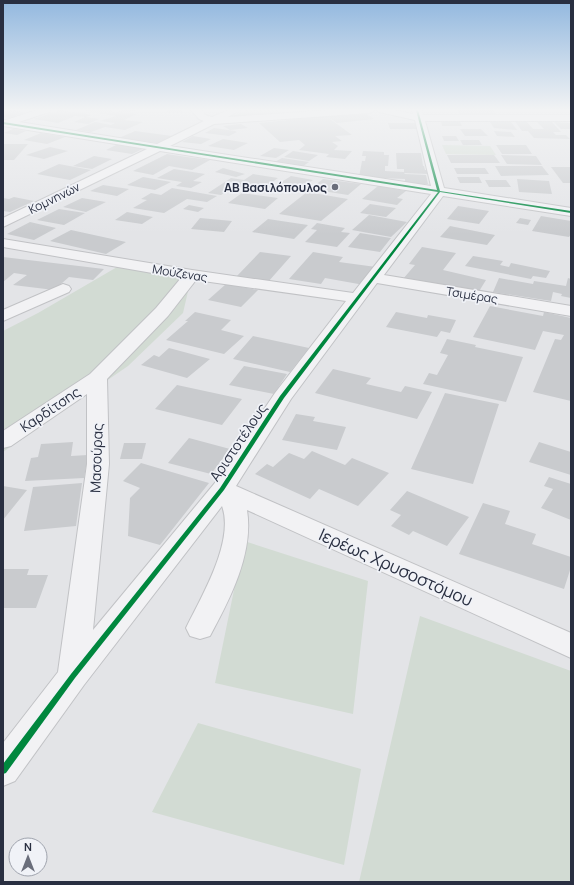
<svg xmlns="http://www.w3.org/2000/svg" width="574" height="885" viewBox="0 0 574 885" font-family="Manrope,sans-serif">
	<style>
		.green { fill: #d2dbd3 }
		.building { fill: #c9cbce }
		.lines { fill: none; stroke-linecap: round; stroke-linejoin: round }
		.minor-casing { stroke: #c1c2c5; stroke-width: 2 }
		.minor { fill: #f2f2f4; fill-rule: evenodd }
		.cycleway-casing { stroke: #f0f2f7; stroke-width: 3 }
		.cycleway { fill: #00873e; fill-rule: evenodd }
		.poi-dot { fill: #6a6e7b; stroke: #f0f2f7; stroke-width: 1.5 }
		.labels { text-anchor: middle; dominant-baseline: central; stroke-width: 3.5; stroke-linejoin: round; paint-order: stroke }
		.far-poi-label { font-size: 12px; font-weight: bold; fill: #292f41; stroke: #f0f2f7; text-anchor: end }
		.far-street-label { font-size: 12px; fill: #292f41; stroke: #f0f2f7 }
		.street-label { font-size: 14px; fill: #292f41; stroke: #f0f2f7 }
		.near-street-label { font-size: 17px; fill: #292f41; stroke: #f0f2f7 }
	</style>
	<rect width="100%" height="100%" fill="#e3e4e7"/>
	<path class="green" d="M247 110H280L281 112 279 114 230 117Z
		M442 145 490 146 496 155 446 154Z
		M124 263 192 275 190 283 194 284 189 287 183 313 128 366 3 452V331L38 313Z
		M244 541 368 581 353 714 215 683Z
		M420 616 571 671V882H359Z
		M198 723 361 769 344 865 152 812Z"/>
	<path class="building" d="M9 110 25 112 9 118 3 117V112Z
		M60 110 92 115 86 117 99 119 88 124 74 122 85 117 75 116 58 123 34 119Z
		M82 110H114L111 111 117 112 122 110H139L124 113 137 114 124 120 143 122 125 130 105 127 91 132 76 130 95 122 111 125 115 123 100 121 116 116Z
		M167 110H182L183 113H167Z
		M457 110H493L497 116H461Z
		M365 113 374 119 337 123 326 116Z
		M326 116 352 135 335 136 342 141 332 142 338 146 334 150 352 151 345 159 326 157 329 154 299 150 305 145 299 140 280 142 259 123Z
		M514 120 526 121 533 129H544L536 121H551L561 132H553L556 135H566L570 139 534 138 528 131H522Z
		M441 121 460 122 462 126H442Z
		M490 122H511L517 130 494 128Z
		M554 122 571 123V129H561Z
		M388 123H419L422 129H390Z
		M241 124 248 128 230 130 223 126Z
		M214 128 235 131 237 132 229 136 205 133Z
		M13 129 26 131 17 135 4 133Z
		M460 129H481L488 136H465Z
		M135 131 172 136 157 143 119 138Z
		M494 131 511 132 515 137 497 136Z
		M41 133 65 137 47 144 24 140Z
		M193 136 211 139 201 144 182 142Z
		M442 136H456L459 141H444Z
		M223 139 248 143 234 150 208 146Z
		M460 140H479L482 145H463Z
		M3 144H28L14 160H3Z
		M118 144 145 148 132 154 106 150Z
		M496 145H526L532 154H502Z
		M50 147 68 151 44 159 26 155Z
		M274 148 289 150 276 158 260 156Z
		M293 151 318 155 309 161 284 157Z
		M363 151 384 152V155H389L388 166H385V171L404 172V169H397L396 153H421L423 166H424L425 170H427L428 174 404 173 405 174 426 175 428 184H405V179L359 177 362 161H365L366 156H362Z
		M167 154 187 157 210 160 192 170 169 166 153 175 133 171Z
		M447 155H494L500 163H451Z
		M501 155 536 156 542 165 507 164Z
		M94 156 112 159 92 169 73 166Z
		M282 158 309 162 299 169 271 164Z
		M59 164 91 170 70 180 37 174Z
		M495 166H542L549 175 501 176Z
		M551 167H571V183H563Z
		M223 168 245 174 236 177 215 172Z
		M454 168H485L489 174H457Z
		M174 169 205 174 193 181 202 182 191 188 176 186 182 182 157 178Z
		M253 174 278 178 261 190 235 186 221 195 208 193 231 178 244 180Z
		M291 176 313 180 294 192 272 188Z
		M143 177 171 182 155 190 127 185Z
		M457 177H479L482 183H460Z
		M323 179 361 184 348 195 310 189Z
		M517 179 549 181 552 194 519 192Z
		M485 180H506L511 187H489Z
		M103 185 129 189 117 196 90 191Z
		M378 186 406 191 397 198 403 199 397 205 362 199Z
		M172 188 217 196 207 202 187 199 164 213 133 208 147 200 141 199 151 193 161 195Z
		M307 192 348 199 321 221 279 214Z
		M242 193 278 198 265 209 228 203Z
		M14 197 34 201 10 212 3 211V198L9 199Z
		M82 198 106 202 86 212 63 207Z
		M370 204 396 208 386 217 360 213Z
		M189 205 204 208 198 212 183 209Z
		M458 206 489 211 479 224 447 219Z
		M59 209 85 213 64 225 37 220Z
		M127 212 153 217 142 224 115 220Z
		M369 215 407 222 391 237 352 230Z
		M541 216 571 221V234L569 237 532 231Z
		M200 218 232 221 224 232 191 229Z
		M520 218 531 220 528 225 516 223Z
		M268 219 308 225 294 239 252 232Z
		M30 222 56 228 34 240 7 234Z
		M317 223 345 228 341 232 350 233 337 247 305 242 317 230 311 229Z
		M450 226 495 235 487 245 440 237Z
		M71 230 126 242 106 254 50 241Z
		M360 233 391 238 380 252 348 247Z
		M422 247 456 253 443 270 486 280 478 293 403 279 415 265 409 264Z
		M260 252 291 256 268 282 236 277Z
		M313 252 343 257 339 262 376 267 364 285 325 278 321 284 289 279Z
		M473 256 503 261 500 265 509 267 511 263 550 271 546 278 533 276 531 279 465 266Z
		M3 257 104 269 93 280 69 277 54 290 13 285 27 275 14 273 3 282Z
		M499 278 533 284 534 281 566 286 568 278 571 279V298L561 296 562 294 553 292 551 301 493 292Z
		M226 284 258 290 241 307 208 300Z
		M490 306 543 316 544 312 571 318V401L533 392 555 339 561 340 564 335 543 331 535 350 473 337Z
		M195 312 231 320 221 330 244 336 224 354 166 340 188 321H185Z
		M396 312 427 318 428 315 456 320 450 333 441 331 437 337 386 327Z
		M253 336 309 348 290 372 233 359Z
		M447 339 476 345 475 347 523 357 506 402 423 384 429 373 437 375 448 355 440 353Z
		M169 348 210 359 187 378 141 365 154 355 159 357Z
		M244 366 287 374 274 394 229 385Z
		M333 369 371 378 366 384 401 392 405 386 432 392 417 419 315 393Z
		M177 385 242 399 222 425 155 409Z
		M445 393 499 404 473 484 411 469Z
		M296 414 315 417 313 421 346 427 337 450 282 440Z
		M189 438 230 449 211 474 168 463Z
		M73 442 71 456 88 455 84 478 25 481 31 458 38 457 41 444Z
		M539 442 571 452V475L529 462Z
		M124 443H146L142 459H120Z
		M312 451 345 465 352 458 389 473 358 506 319 489 310 499 255 474 267 464 273 467 289 453 304 459Z
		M141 463 209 483 160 545 128 536 130 498 140 488 123 481Z
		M549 477 571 484V520L541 508 553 489 544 486Z
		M82 483 76 526 24 531 33 487Z
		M3 486 27 490 3 520Z
		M407 491 469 517 447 546 413 531 409 535 391 526 401 515 390 510Z
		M483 503 510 511 505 524 536 534 532 544 571 557V567L564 589 459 554Z
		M3 569H29L27 575H48L36 608H3Z"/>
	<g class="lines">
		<g class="minor-casing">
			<path id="minor" d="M37 110H51L49 112 19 122 157 144 204 121 199 119 191 110H201L205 115 212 117 228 110H240L228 117 332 110H374L372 112 369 113 214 124 170 146 431 186 415 120 379 112 377 110H394L413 114 412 110H422L423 115H571V121H425L444 188 571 208V216L443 196 384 275 571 306V316L377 283 291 399 236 486 571 633V658L247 510C254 553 230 599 210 636L200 639 190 636 186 628C201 597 235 541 222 506L84 685 15 781 3 786V743L58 672 87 464V394L11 446 3 448V431L90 374 156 308 181 278 3 247V239L192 270 353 293 431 194 160 151 3 227V218L147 149 3 126V120H6ZM196 280 346 301 275 393 214 484 93 630 109 464 107 379 168 316Z
				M63 284 69 286 71 289 69 292 3 321V310Z"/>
		</g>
		<use href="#minor" class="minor"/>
		<g class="cycleway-casing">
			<path id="cycleway" d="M416 110H418L440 191 571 211V213L440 192 284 398 224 490 75 678 6 773 3 774V764L71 674 220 488 280 396 438 192 3 124V122L437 190Z"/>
		</g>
		<use href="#cycleway" class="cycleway"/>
	</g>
	<linearGradient id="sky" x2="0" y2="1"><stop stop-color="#92b8df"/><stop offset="0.47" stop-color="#f2f3f4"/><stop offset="1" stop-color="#f2f3f4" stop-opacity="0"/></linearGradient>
	<rect width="574" height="234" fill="url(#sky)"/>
	<circle class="poi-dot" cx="335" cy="187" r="4"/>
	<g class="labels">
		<g class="far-poi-label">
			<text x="327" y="187">ΑΒ Βασιλόπουλος</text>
		</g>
		<g class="far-street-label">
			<text transform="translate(54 198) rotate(-26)">Κομνηνών</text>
			<text transform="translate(180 273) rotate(9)">Μούζενας</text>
			<text transform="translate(472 295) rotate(9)">Τσιμέρας</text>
		</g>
		<g class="street-label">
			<text transform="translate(50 409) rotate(-34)">Καρδίτσης</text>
			<text transform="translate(238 442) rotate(-56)">Αριστοτέλους</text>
			<text transform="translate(96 458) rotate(-88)">Μασούρας</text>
		</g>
		<g class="near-street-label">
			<text transform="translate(396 567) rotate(24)">Ιερέως Χρυσοστόμου</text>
		</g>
	</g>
	<rect width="574" height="885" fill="none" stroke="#292f41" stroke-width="8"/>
	<g transform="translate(28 857)"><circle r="19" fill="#f0f2f7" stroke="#a0a4ae"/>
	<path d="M0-3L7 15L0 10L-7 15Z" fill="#6a6e7b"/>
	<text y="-6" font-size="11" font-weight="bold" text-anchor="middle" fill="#292f41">N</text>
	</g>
</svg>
